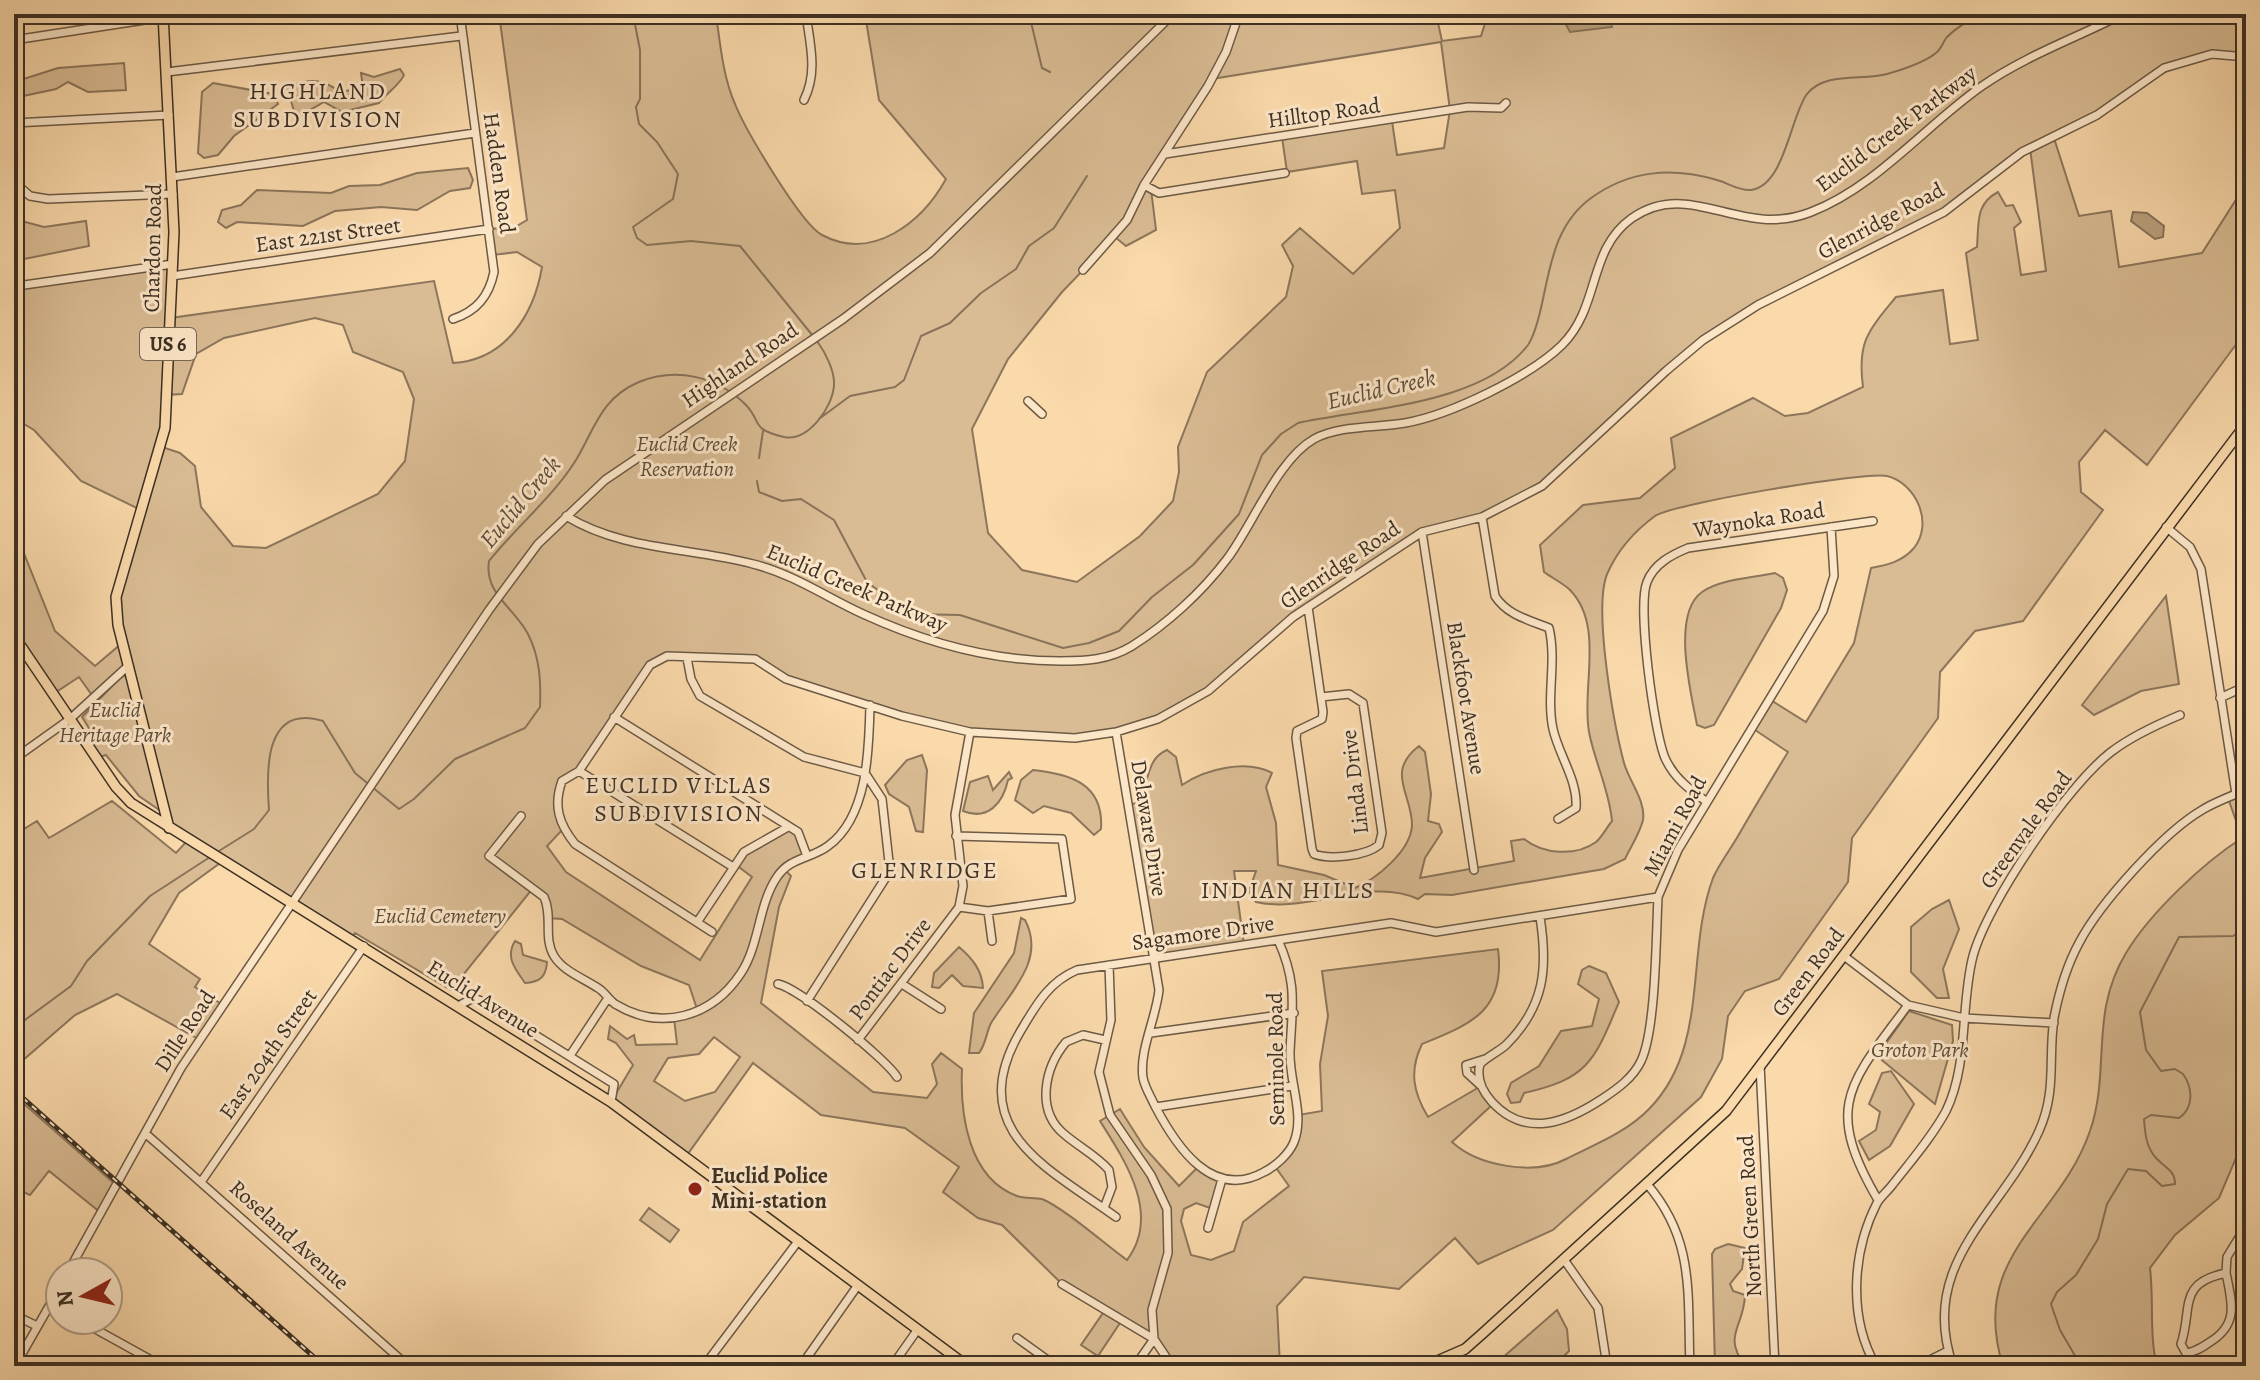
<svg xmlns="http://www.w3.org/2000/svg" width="2260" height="1380" viewBox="0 0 2260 1380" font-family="Alegreya,serif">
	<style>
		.green { fill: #dabc94; stroke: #8c765c; stroke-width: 2; fill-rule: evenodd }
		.water { fill: #baa07d; stroke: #887359; stroke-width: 2 }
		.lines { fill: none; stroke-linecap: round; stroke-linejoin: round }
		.stream { stroke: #887359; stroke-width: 2 }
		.minor-casing { stroke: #6c5a45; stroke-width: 10 }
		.major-casing { stroke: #3d3023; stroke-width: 12 }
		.minor { stroke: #fce6c8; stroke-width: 7 }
		.major { stroke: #fad9ab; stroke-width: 9 }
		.rail-casing { stroke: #3d3023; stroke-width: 5 }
		.rail { stroke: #fce6c8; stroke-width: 2; stroke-dasharray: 6; stroke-linecap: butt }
		.poi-dot { fill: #8f2418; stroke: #fce6c8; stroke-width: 3 }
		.labels { text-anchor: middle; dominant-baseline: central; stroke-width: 6; stroke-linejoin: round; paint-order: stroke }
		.shield { fill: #fce6c8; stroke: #766754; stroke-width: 2 }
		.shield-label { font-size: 20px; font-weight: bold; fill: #3d3023 }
		.street-label { font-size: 22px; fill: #3d3023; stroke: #fce6c8 }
		.park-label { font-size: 22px; font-style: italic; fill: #5c4c3a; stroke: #fce6c8 }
		.poi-label { font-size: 22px; font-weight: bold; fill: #3d3023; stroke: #fce6c8; text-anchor: start }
		.neighbourhood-label { font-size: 24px; letter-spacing: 2px; fill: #3d3023; stroke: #fce6c8 }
		.water-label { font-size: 24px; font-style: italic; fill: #5c4c3a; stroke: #fce6c8 }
	</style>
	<rect width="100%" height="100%" fill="#fad9ab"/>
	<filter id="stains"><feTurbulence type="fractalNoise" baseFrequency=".0025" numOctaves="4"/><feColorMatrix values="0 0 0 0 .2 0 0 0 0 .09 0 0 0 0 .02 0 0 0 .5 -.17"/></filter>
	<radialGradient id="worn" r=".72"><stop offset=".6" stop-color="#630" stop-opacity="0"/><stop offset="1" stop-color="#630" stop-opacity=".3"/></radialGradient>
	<path class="green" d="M499 14H716C720 43 723 77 735 104 745 129 801 224 822 235 873 262 922 222 946 179L879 100 865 14H1436L1442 41 1481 36 1488 14H2246V57H2199L2140 83 2105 110 2053 135 2079 216 2111 211 2119 267 2202 253 2246 184V337L2240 339 2147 465 2105 430 2079 462 2081 492 2103 510 2023 621 1975 631 1940 672 1938 718 1852 838 1848 882 1779 979 1745 991 1728 1016 1722 1059 1701 1097 1553 1230 1478 1264 1455 1238 1399 1289 1304 1277 1277 1306 1280 1366H1206L1199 1357 1185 1366H1172L1163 1349 1122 1320 1098 1356 1081 1345 1105 1310 1062 1284 1002 1225 978 1218 943 1192 959 1167 905 1128 821 1115 753 1063 687 1155 611 1102 633 1065 616 1043 608 1039 610 1026 627 1039 634 1035 636 1045 677 1044 674 1018 698 1012 689 985 641 966 562 919 548 918 547 902 533 888 451 990 355 933 351 938 223 861 179 893 149 944 200 979 195 987 223 1005 200 1040 117 994 75 1015 14 1068V835L37 821 49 838 112 801 176 853 188 840 169 828 165 814 139 796 106 755 96 758 83 738 92 733 82 717 120 678 133 671 127 667 94 698 79 677 53 694 14 636V538L23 551 55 631 95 666 122 643 116 614 141 510 81 481 34 430 14 418V282L24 285 173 264 170 318 434 281 453 363C506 360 534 314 542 267L517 252 493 255 489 229 515 227 527 220ZM1441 42 1450 110 1444 148 1397 155 1392 121 1282 137 1287 172 1357 161 1362 194 1395 190 1400 228 1353 274 1300 228 1282 245 1293 266 1286 297 1207 372 1178 447 1179 472 1173 501 1140 536 1077 582 1022 570 988 533 972 429 1008 359 1062 292 1115 237 1126 246 1156 230 1151 189 1144 185 1212 79ZM2030 148 2046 271 2021 275 2014 228 2021 222 2013 205 2006 206 1998 192C1975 204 1979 223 1977 247L1966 253 1978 340 1950 344 1943 290 1896 297C1868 331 1857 342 1863 387L1808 413 1785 416 1753 398 1671 438 1675 468 1640 498 1583 505 1540 545 1544 572C1552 578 1563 583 1570 590 1605 626 1581 688 1589 732 1595 763 1609 789 1612 821 1607 827 1602 837 1596 842 1575 857 1543 854 1524 839L1511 841 1514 861 1420 878 1425 858 1442 832 1439 824 1428 821 1431 794 1425 752 1419 746C1385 772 1412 794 1412 825 1411 851 1376 879 1355 888L1324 875 1278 865 1276 823 1266 787 1272 773C1247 759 1205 769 1182 785L1176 757 1167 750C1145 759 1150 785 1137 803L1127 805 1152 959 1244 945 1234 871H1256L1249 891 1256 902C1308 914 1369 876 1418 899L1425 894 1452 895 1604 869 1625 859C1630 848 1640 833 1643 820 1646 801 1629 781 1624 763 1614 725 1592 605 1608 572 1618 550 1636 530 1655 516 1672 504 1865 471 1887 476 1916 483 1934 523 1914 548 1902 562 1887 565 1871 568L1854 643 1806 722 1769 699 1752 728 1788 752C1771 780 1754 808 1738 836 1730 850 1719 864 1713 878 1685 954 1710 1047 1649 1109 1627 1132 1594 1145 1566 1159 1534 1176 1478 1166 1452 1142L1493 1104 1481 1086 1428 1117C1413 1092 1409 1071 1422 1044 1471 1024 1506 1011 1498 949L1322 971 1328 1016 1320 1064 1322 1111 1298 1115 1293 1145 1274 1165 1289 1186 1243 1222 1234 1251 1211 1260 1191 1255 1181 1221 1184 1209 1196 1203 1213 1209 1222 1179 1199 1166 1179 1186 1144 1147 1120 1109 1100 1121C1126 1162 1161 1215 1127 1260 1106 1245 1064 1208 1042 1199 1034 1197 1025 1199 1017 1196 968 1178 960 1114 962 1069L941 1053 932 1064 937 1084 927 1098 873 1092 761 1003 779 907 791 876 784 869 807 856 798 832 788 827 744 852 735 864 752 877 700 960 566 872 547 846 563 829 557 796 570 774 579 771 650 665 667 656 763 662 786 679 970 732 1075 738 1158 719 1226 678 1308 607 1426 531 1501 509 1542 486 1703 340 1767 300 1944 212ZM315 318 343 325 353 352 403 372 414 399 405 461 378 494 266 548 233 546 201 507 195 466 180 453 162 447 166 395 182 394 196 354 224 338ZM714 1037 740 1057 715 1092 685 1101 654 1081 668 1058 699 1054Z
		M124 63 126 90 88 92 68 82 56 89 14 98V82L58 68Z
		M400 69 404 75C400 85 386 93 379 103L342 112 324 102 303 114H295L287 88C308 78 322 78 340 92L363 88 361 73 374 77Z
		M213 83 273 94 278 104 234 136 218 155 204 158 198 153 202 92Z
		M468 168 473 180 470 188 450 191 417 210 381 207 335 211 303 226 237 222 226 228 218 222 222 210 241 205 257 190 331 193 349 186 380 185 417 173Z
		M14 219 44 227 86 221 89 246 14 261Z
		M1775 573 1783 578 1787 590 1781 608 1714 725 1705 728 1697 725C1691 693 1671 614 1702 592 1721 579 1752 578 1775 573Z
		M2166 596 2179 684 2141 691 2094 715 2082 705Z
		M922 755 927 770 923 832 916 831 909 807 889 794 885 785 907 760Z
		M1033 770C1071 774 1104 784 1101 829L1094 835 1071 813 1044 806 1033 813 1015 800 1021 780Z
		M1009 772 1012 778 1008 780C1003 803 988 821 963 811L970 782 988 776 993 790Z
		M2246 790 2245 1115 2236 1158 2219 1198 2175 1235 2150 1268C2154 1300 2149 1336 2157 1366H2003C1968 1255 2059 1221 2090 1131 2111 1070 2089 1014 2126 953 2150 913 2203 863 2242 838L2228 798Z
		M1949 900 1959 929 1943 969 1949 998H1937L1911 972V927L1932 909Z
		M1021 918 1025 920C1046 960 1011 991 991 1023 986 1033 986 1044 979 1053H969L974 1013 1014 953Z
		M515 941 521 944 523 955 547 962C546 977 540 982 525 983 515 969 505 957 515 941Z
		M959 947C972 958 982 970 983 988L963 986 952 975 939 988 932 987 934 973Z
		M1589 966 1606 973 1619 1002C1595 1059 1589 1079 1524 1093L1520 1102 1511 1103 1507 1094 1511 1083 1539 1066 1561 1031 1592 1026 1599 999 1578 984 1582 970Z
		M1909 1011 1952 1025 1953 1041 1935 1104 1877 1056Z
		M1891 1071 1914 1104 1890 1146 1869 1160 1859 1141 1876 1130 1880 1112 1869 1104 1882 1073Z
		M14 1095 116 1185 101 1213 49 1171 30 1195 14 1188Z
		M649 1208 679 1230 670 1242 640 1220Z
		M1728 1244 1745 1248 1742 1269 1730 1284 1733 1291 1745 1295C1744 1328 1722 1334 1745 1366H1715L1712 1254 1715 1249Z
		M1557 1310 1567 1329 1569 1351 1554 1366 1540 1363 1493 1366Z"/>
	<path class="water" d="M1566 14H1608L1612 27 1570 32 1564 21Z
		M2133 212 2147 213 2164 226 2163 237 2155 239 2131 221Z"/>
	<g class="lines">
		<path class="stream" d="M633 14 640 50V99L636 107 639 124 657 142 678 174 673 199 633 227 637 238 647 245 691 241 740 246 813 336
			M1029 14 1042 68 1050 72
			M2012 14H2044
			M819 419 850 396 895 387 904 380 921 336 950 323 981 293 1016 269 1029 246 1054 228 1087 176
			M759 458 763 431
			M757 481 759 492 782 501 801 499 834 520 867 582 910 614 960 615 1063 648 1089 643 1119 631 1152 597 1193 565 1239 514 1262 455 1281 434 1298 423C1367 408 1482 405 1528 345 1536 333 1540 313 1543 299 1551 261 1557 223 1591 198 1630 170 1671 167 1717 180 1728 183 1739 191 1751 190 1785 185 1790 117 1807 94 1825 71 1863 81 1887 74 1901 70 1926 62 1937 52 1941 49 1943 42 1947 37 1957 27 1969 20 1982 14
			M219 851 254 829 269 810C266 771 264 703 323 721L355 773 399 809 414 799 455 759 525 728 540 707C541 681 540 658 528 634 514 607 484 594 489 561 516 527 553 497 576 460 595 428 601 398 639 382 676 367 716 376 745 404 763 422 749 429 784 437 808 442 833 407 834 385 835 371 825 352 817 341
			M14 1028 71 986 87 961 150 896 210 857
			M2081 1366 2060 1330 2051 1304 2057 1292 2076 1275 2098 1239 2107 1204 2128 1169 2146 1171 2162 1186 2175 1184C2175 1170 2165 1168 2156 1158 2146 1147 2145 1133 2144 1119L2151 1115 2179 1118C2194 1108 2193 1088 2183 1074L2175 1069 2161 1071 2146 1050 2140 1012 2179 937 2233 936 2246 927"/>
		<g class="minor-casing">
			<path id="minor" d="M14 40 164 17
				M167 72 461 36
				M804 100C818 72 810 44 806 14
				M14 123 169 115
				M1165 154 1468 107 1501 108 1506 103
				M172 177 475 133
				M14 182 30 196 48 199 173 194
				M1144 185 1159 193 1285 173
				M1083 270 1127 220 1144 185 1208 86 1226 52 1239 14
				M172 276 489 229
				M14 282 24 285 173 264
				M453 319C477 311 489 296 494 272L460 14
				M1028 401 1042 414
				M566 516C623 551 690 547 753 564 793 574 826 597 863 614 924 642 992 661 1060 661 1086 661 1109 660 1132 646 1167 624 1202 592 1227 559 1252 526 1278 459 1314 439 1340 425 1376 428 1405 423 1450 415 1529 377 1562 345 1601 306 1587 250 1632 218 1691 177 1740 240 1811 212 1876 187 1925 126 1982 86 2025 56 2076 38 2123 14
				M1482 517 1495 596C1507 615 1529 620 1549 628 1557 662 1546 696 1553 729 1559 756 1578 780 1576 808L1558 819
				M2166 527 2190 547 2201 569 2236 794
				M1422 532 1474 870
				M1308 607 1323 712 1322 719 1297 731 1296 738 1312 849 1314 854C1330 860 1366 856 1379 845L1382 833 1363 703 1349 694 1321 697
				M687 658 691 679 700 696 804 757 865 773 882 799 890 871 807 1001
				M2220 698 2246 686
				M614 717 798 832 807 856
				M1116 732 1159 990C1156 1019 1139 1050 1143 1078 1145 1088 1151 1097 1155 1106 1176 1146 1212 1201 1264 1172 1276 1166 1289 1154 1294 1142 1305 1114 1289 1082 1290 1052 1292 1007 1298 984 1278 940
				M14 759 70 719 128 666
				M579 771 733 867
				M1707 802C1689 789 1674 778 1665 758 1654 732 1637 606 1647 582 1654 564 1671 555 1688 548L1873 521
				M521 816 489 856 544 897C553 916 543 938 554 956 563 971 583 978 598 988 605 992 608 999 615 1004 661 1032 712 1017 741 973 760 944 758 905 777 877 790 857 811 859 828 846 868 817 869 750 870 705
				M956 836 1062 839 1071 899 988 911 959 907
				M988 911 992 941
				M1540 917C1548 968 1545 1006 1506 1045 1498 1052 1488 1056 1480 1064 1476 1079 1482 1091 1492 1102 1526 1139 1567 1122 1602 1099 1617 1089 1633 1078 1641 1061 1656 1030 1656 936 1658 897L1678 850 1823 611 1834 576 1831 527
				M698 921 744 852 788 827
				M712 932 575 844C559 824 553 806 562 781L579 771 650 665 667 656 755 659 786 679 902 716 970 732 1075 738 1116 732 1158 719 1208 691 1293 617 1422 532 1482 517 1542 486 1666 371 1703 340 1758 305 1944 212 2022 152 2097 115 2164 68 2212 54 2246 57
				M1844 956 1908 1005 1964 1018 2054 1023
				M1109 965 1111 1020 1099 1072 1110 1115 1151 1175 1167 1209 1168 1253 1152 1310 1154 1339 1172 1366
				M778 984C799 988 886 1059 897 1077
				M902 984 941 1009
				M460 1005 473 998 479 1000 614 1084 611 1102
				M1151 1033 1294 1013
				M858 1040 959 907 963 886 955 815 970 732
				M571 1054 608 998
				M1760 1065 1775 1366
				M1480 1085 1467 1073 1466 1065 1485 1059
				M1156 1107 1292 1086
				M145 1133 408 1366
				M201 1182 364 946
				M1647 1184C1696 1241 1687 1296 1690 1366
				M1878 1200C1823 1106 1849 1084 1908 1005
				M1104 1208 1112 1187 1109 1170C1096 1155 1079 1147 1064 1134 1035 1110 1045 1067 1066 1042L1083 1035 1105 1040
				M1116 1217C1048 1168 963 1130 1020 1032 1035 1007 1048 982 1077 970L1391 923 1436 932 1658 897
				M1208 1228 1222 1179
				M1565 1261 1598 1308 1607 1366
				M68 1272 181 1068 489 610 538 544 605 480 843 319 930 253 1173 14
				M2226 1273C2232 1303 2239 1324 2210 1342 2202 1347 2196 1352 2186 1353L2181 1344C2193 1308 2177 1283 2226 1273L2227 1257 2246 1226
				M1062 1284 1154 1339 1135 1366
				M14 1315 37 1326
				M79 1320 162 1366
				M1017 1338 1056 1366
				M15 1366 60 1287
				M704 1366 799 1240
				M801 1366 858 1285
				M892 1366 918 1329
				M1876 1366C1848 1318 1852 1252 1877 1203 1881 1196 1888 1191 1893 1184 1911 1161 1932 1137 1946 1111 1969 1064 1960 1006 1973 956 1988 902 2067 786 2111 752 2132 736 2156 725 2180 715
				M1918 1366 1948 1351
				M1953 1366C1917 1263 2002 1213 2039 1131 2057 1091 2048 1058 2054 1018 2059 992 2066 967 2079 943 2100 903 2163 833 2202 810 2215 802 2231 796 2246 790"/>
		</g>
		<g class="major-casing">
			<path id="major" d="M163 14 174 232 165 428 116 597 118 625 169 828
				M14 636 116 787 131 803 611 1102 967 1366
				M1426 1366 1465 1349 1482 1334 1726 1111 2246 424"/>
		</g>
		<use href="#minor" class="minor"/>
		<use href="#major" class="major"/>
		<g class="rail-casing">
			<path id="rail" d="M14 1090 324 1366"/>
		</g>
		<use href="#rail" class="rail"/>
	</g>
	<circle class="poi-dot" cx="695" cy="1189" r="8"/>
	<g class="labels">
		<rect class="shield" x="140" y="328" width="56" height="32" rx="6"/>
		<g class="shield-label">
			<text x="168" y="344">US 6</text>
		</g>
		<g class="street-label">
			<text transform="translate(1324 113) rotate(-8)">Hilltop Road</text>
			<text transform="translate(1896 129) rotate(-37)">Euclid Creek Parkway</text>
			<text transform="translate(499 173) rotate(82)">Hadden Road</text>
			<text transform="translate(1881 221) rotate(-28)">Glenridge Road</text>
			<text transform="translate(328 235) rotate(-8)">East 221st Street</text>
			<text transform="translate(153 248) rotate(-89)">Chardon Road</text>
			<text transform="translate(740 365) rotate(-34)">Highland Road</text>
			<text transform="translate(1759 520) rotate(-9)">Waynoka Road</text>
			<text transform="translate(1340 565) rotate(-34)">Glenridge Road</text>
			<text transform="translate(857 588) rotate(23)">Euclid Creek Parkway</text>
			<text transform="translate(1466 698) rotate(81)">Blackfoot Avenue</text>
			<text transform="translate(1355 782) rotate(-97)">Linda Drive</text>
			<text transform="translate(1675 826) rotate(-62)">Miami Road</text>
			<text transform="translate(1149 828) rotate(81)">Delaware Drive</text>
			<text transform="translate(2026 830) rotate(-54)">Greenvale Road</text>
			<text transform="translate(1203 933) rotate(-8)">Sagamore Drive</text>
			<text transform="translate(890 969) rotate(-53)">Pontiac Drive</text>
			<text transform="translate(1808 972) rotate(-53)">Green Road</text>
			<text transform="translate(483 999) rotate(32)">Euclid Avenue</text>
			<text transform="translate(185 1031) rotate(-57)">Dille Road</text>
			<text transform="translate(268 1054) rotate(-55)">East 204th Street</text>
			<text transform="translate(1276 1059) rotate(-91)">Seminole Road</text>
			<text transform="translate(1750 1216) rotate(-93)">North Green Road</text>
			<text transform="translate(289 1235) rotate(42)">Roseland Avenue</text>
		</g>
		<g class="park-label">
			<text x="687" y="444">Euclid Creek<tspan x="687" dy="25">Reservation</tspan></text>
			<text x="115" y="710">Euclid<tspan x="115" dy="25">Heritage Park</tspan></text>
			<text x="440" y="916">Euclid Cemetery</text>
			<text x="1920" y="1050">Groton Park</text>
		</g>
		<g class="poi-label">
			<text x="711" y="1176">Euclid Police<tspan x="711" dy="25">Mini-station</tspan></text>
		</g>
		<g class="neighbourhood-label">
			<text x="318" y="91">HIGHLAND<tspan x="318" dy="28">SUBDIVISION</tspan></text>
			<text x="679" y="785">EUCLID VILLAS<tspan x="679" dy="28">SUBDIVISION</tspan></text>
			<text x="925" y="870">GLENRIDGE</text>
			<text x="1288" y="890">INDIAN HILLS</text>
		</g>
		<g class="water-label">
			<text transform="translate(1381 389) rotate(-13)">Euclid Creek</text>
			<text transform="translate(520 502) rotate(-50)">Euclid Creek</text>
		</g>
	</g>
	<rect width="2260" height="1380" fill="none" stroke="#fad9ab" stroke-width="48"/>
	<rect x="16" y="16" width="2228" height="1348" fill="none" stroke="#3d3023" stroke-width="4"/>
	<rect x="24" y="24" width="2212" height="1332" fill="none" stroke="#3d3023" stroke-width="2"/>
	<g transform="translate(84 1296) rotate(262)"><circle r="38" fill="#fce6c8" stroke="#b09d86" stroke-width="2"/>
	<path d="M0-6L14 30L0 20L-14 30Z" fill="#8f2418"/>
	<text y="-12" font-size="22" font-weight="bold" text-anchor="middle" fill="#3d3023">N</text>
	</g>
	<rect width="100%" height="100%" filter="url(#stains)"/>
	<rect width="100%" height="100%" fill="url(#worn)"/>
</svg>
